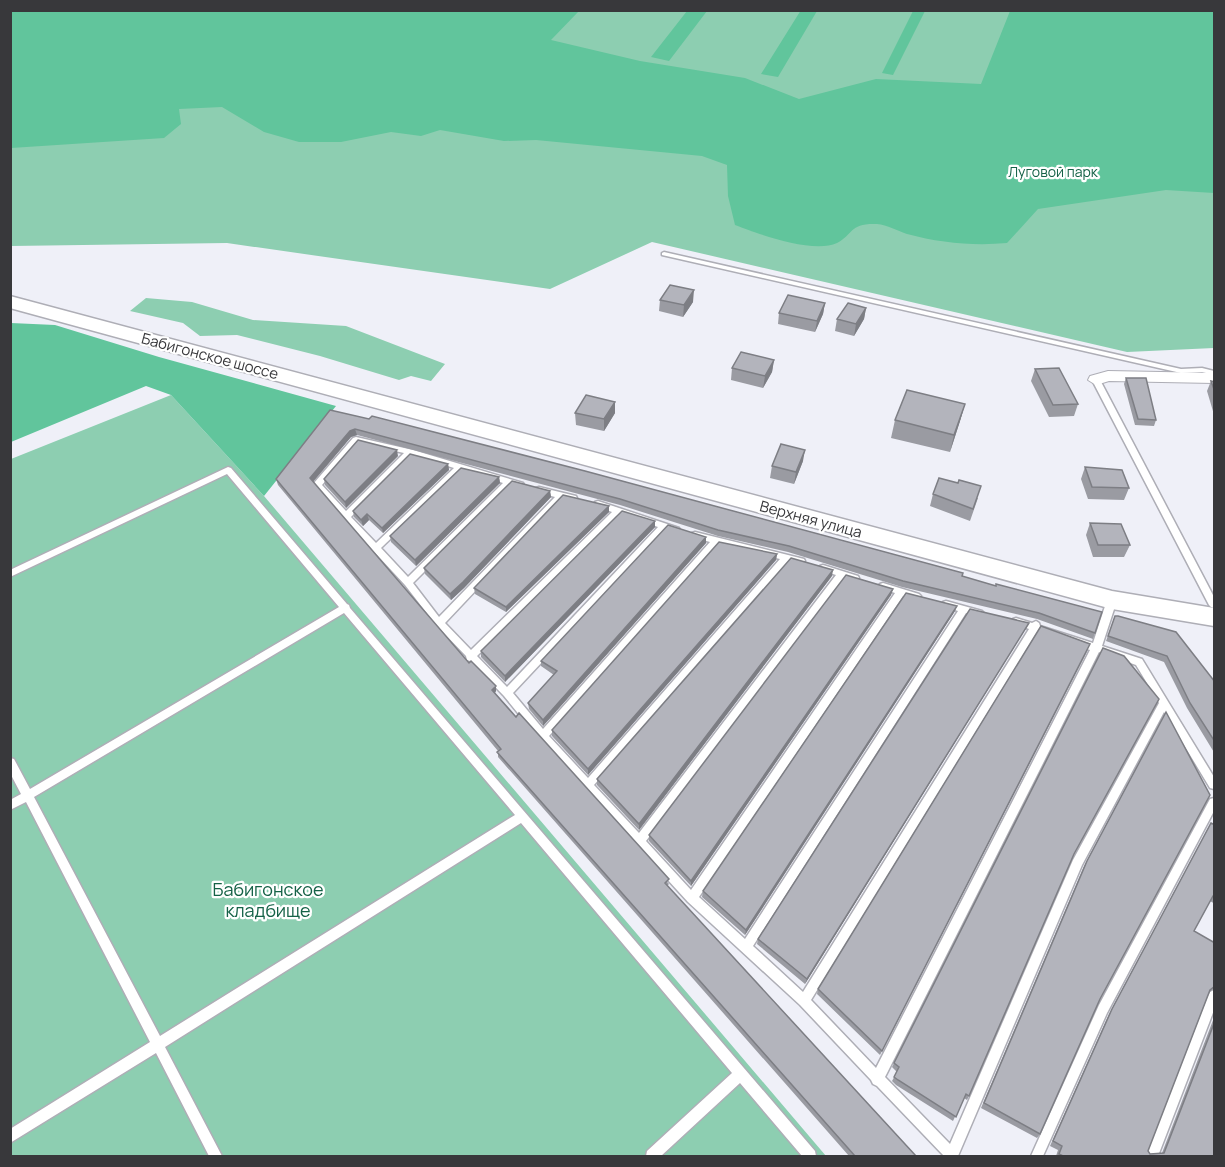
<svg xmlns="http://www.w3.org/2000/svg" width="1225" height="1167" viewBox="0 0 1225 1167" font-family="Manrope,sans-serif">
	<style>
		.green { fill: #8dceb1 }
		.forest { fill: #61c59c }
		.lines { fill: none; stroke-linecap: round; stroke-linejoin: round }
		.service-casing { stroke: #aeaeb6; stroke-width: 3 }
		.minor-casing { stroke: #aeaeb6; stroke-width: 2 }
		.tertiary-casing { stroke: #aeaeb6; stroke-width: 3 }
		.service { fill: #fff; fill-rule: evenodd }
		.minor { fill: #fff; fill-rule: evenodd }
		.tertiary { fill: #fff; fill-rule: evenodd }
		.wall { fill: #9a9ba2 }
		.shaded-wall { fill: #7d7e84 }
		.building { fill: #b3b4bc; stroke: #7d7e84; stroke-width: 1.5 }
		.labels { text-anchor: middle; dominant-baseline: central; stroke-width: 4.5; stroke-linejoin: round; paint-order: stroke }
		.far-park-label { font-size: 14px; fill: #156247; stroke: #fff }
		.street-label { font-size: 15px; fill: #38383b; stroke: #fff }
		.near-park-label { font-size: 18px; fill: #156247; stroke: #fff }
	</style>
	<rect width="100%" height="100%" fill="#eff0f8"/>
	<path class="green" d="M10 11H1214V348L1127 352 652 242 550 289 227 243 11 246Z
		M146 298 192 302 253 320 346 326 445 364 431 381 411 376 399 380 320 356 237 335 200 336 183 323 130 311Z
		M171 395 264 496 826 1156H11V459Z"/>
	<path class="forest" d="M11 10 579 11 551 40 640 61 745 78 799 99 876 79 981 84 1010 11H1214V193L1166 190 1038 209 1007 243C974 246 940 243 907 234 898 231 887 225 877 224 849 223 854 234 837 243 813 254 758 234 735 225L728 196 727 165 702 156 536 140 504 141 440 130 421 136 391 132 341 142H299L264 132 222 107 179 109 181 124 164 138 11 148Z
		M801 10 817 11 778 77 761 74Z
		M687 11H707L669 61 651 57Z
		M913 11H925L893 75 882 73Z
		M11 323 55 325 159 357 336 406 264 496 171 395 146 386 11 442Z"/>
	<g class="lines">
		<g class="service-casing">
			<path id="service" d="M664 252 1181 369 1202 368 1214 371V375L1202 372 1181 373 662 255V253Z
				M1093 378H1096L1100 380 1214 597V608L1211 607 1209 605 1092 380Z
				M356 437 413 450 523 483 524 485 520 488 511 485 413 583 439 617 555 497 536 492 535 490 536 488 539 487 576 496 577 498 573 501 563 498 445 623 471 650 612 512 595 506 594 504 595 502 598 501 679 528 680 530 679 532 676 533 666 530 513 693 543 729 710 542 692 537 691 535 692 533 695 532 804 559 805 561 801 564 789 561 594 785 639 833 836 575 820 570 819 568 820 566 823 565 858 576 859 578 858 580 855 581 844 578 646 841 691 890 895 593 880 588 878 586 880 584 883 583 919 594 921 596 919 598 916 599 903 596 699 897 745 939 958 611 943 606 941 604 943 602 946 601 982 611 984 613 982 615 979 616 966 613 753 946 803 992 1029 629 1013 623 1011 621 1013 619 1016 618 1032 623 1036 621 1039 623 1040 626 1093 643 1107 600 1109 598H1115L1117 600 1102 646 1142 659 1214 777V789L1210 788 1164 712 1082 865 958 1156H944L877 1086 873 1084 871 1080 800 1005 688 902 539 739 504 696 470 661 467 660 466 656 436 625 405 585 314 487 313 485 314 483 353 438ZM358 443 404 453 346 511 322 485ZM412 455 454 468 376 543 351 517ZM462 470 503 483 408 577 381 548ZM620 514 658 527 507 687 477 656ZM718 544 780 559 588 778 549 736ZM1037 632 1090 650 876 1068 811 1000ZM1099 652 1136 665 1159 703 1073 860 950 1144 885 1077Z
				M228 467 231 468 347 604 349 605 350 608 815 1151 816 1156H802L740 1083 661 1156H646L647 1151 732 1073 521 823 165 1047 222 1156H209L156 1053 10 1143V1129L150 1042 26 802 10 810V800L21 794 10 773V758L14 759 30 789 339 607 227 474 10 577V570ZM344 613 515 815 160 1036 34 797Z
				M1214 798V811L1107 1013 1043 1156H1031L1099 1005 1210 799Z
				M1214 990V1010L1158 1156H1146L1208 996 1210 992Z"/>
		</g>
		<g class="minor-casing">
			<path id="minor" d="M1108 371 1214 373V383L1109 381 1096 385 1088 380 1090 376Z"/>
		</g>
		<g class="tertiary-casing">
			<path id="tertiary" d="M10 296 1112 591 1214 608V626L1112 609 10 308Z"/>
		</g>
		<use href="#service" class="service"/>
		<use href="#minor" class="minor"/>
		<use href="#tertiary" class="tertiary"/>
	</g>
	<path class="wall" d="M660 300 693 302 683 317 659 311Z
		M825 303 823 314 815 332 778 324 779 313Z
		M866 308 864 319 854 336 835 331 837 319Z
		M774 360 772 372 763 388 731 380 732 368Z
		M1035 369 1078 404 1074 416 1049 417 1031 381Z
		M1126 378 1156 420 1154 426 1135 425 1124 384Z
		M1211 381 1215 382V418L1207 391Z
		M615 402V413L604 431 576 425 575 413Z
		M965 404 960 421 950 452 891 438 895 420Z
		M330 410 962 576 1095 633 1093 639 1037 619 902 587 788 552 718 536 620 505 357 435 351 437 313 482 469 663 496 691 495 693 516 717 669 884 667 886 916 1156H849L498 757V751L278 485 276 479Z
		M398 456 346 508 325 485 324 479Z
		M803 461 794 484 770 478 772 466Z
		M448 464 449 470 383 533 369 520 363 526 354 517 353 511Z
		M1085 467 1129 488 1124 500 1088 499 1081 479Z
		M499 477 500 483 416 566 391 542 390 536Z
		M550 491 551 497 464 588 451 600 425 574 424 568Z
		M933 494 978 498 970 521 930 506Z
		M609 506V512L506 612 475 594 474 588Z
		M655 521V527L505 682 481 657V651Z
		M1090 523 1130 545 1124 557H1093L1086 535Z
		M706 537V543L543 726 529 709 528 703 554 675 541 666V661Z
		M777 554 776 560 588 775 552 736V730Z
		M832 576 639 830 597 785V779Z
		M893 589 891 595 691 886 649 841V835Z
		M955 611 745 935 702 897 703 891Z
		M1115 616 1215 682V754L1187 708 1164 662 1106 641Z
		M1026 628 805 984 757 944 758 939Z
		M1088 650 880 1055 817 994 818 989Z
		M1166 712 1100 999 1040 1134 1037 1138 981 1108 1084 866Z
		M1211 823 1215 825V904L1210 901 1194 931 1215 943V988L1209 992 1148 1151 1150 1154 1162 1153 1215 1015V1156H1056L1058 1150 1050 1146 1109 1014Z
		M1074 854 969 1096 967 1100 964 1098 953 1121 896 1085 892 1081 897 1072 892 1067 894 1063Z"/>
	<path class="shaded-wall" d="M694 290 693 302 683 317 684 305Z
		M825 303 823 314 815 332 817 321Z
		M866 308 864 319 854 336 856 324Z
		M774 360 772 372 763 388 765 376Z
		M615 402V413L604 431V419Z
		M965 404 960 421 950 452 954 435Z
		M355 429 357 435 351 437 311 484 310 478 350 431Z
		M397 450 398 456 346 508 345 502Z
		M805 450 803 461 794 484 796 472Z
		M448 464 449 470 383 533 382 528Z
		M499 477 500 483 416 566 415 560Z
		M550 491 551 497 464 588 451 600 450 594Z
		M609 506V512L506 612V607Z
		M367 514 369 520 363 526 361 520Z
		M655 521V527L505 682V676Z
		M706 537V543L543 726V720Z
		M777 554 776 560 588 775V769Z
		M833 570 832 576 639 830V824Z
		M893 589 891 595 691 886V881Z
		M957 606 955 611 745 935 746 930Z
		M1029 623 1026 628 805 984 807 979Z
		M496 686V691L493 695 492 690Z"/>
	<path class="building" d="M670 285 694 290 684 305 660 300Z
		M788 295 825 303 817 321 779 313Z
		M848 303 866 308 856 324 837 319Z
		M741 352 774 360 765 376 732 368Z
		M1059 368 1078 404 1053 405 1035 369Z
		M1126 378H1146L1156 420 1138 419Z
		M1211 381 1215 382V392Z
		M907 390 965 404 954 435 895 420Z
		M586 395 615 402 604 419 575 413Z
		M330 410 369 419 372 416 585 471 963 573 962 576 996 586V584L1102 612 1095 633 1039 613 903 581 789 546 718 530 620 499 355 429 350 431 310 478 469 663 471 661 496 686 492 690 516 717 519 713 669 879 665 883 916 1156H855L497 752 501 749 276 479Z
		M358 440 397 450 345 502 324 479Z
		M781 444 805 450 796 472 772 466Z
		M410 454 448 464 382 528 367 514 361 520 353 511Z
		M1085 467 1122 470 1129 488 1092 487Z
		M461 468 499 477 415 560 390 536Z
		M939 478 958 483 959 480 981 486 973 509 933 494Z
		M512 481 550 491 463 582 450 594 424 568Z
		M563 495 609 506 506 607 474 588Z
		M622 511 655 521 505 676 481 651Z
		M1090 523 1121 524 1130 545H1098Z
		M668 525 706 537 543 720 528 703 557 671 541 661Z
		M719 542 777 554 588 769 552 730Z
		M791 558 833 570 639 824 597 779Z
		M846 575 893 589 691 881 649 835Z
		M906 593 957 606 746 930 703 891Z
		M970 609 1029 623 807 979 758 939Z
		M1115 616H1118L1176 632 1215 682V742L1190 703 1167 656 1108 636Z
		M1041 626 1090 644 882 1051 818 989Z
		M1103 648 1124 656 1159 699 1074 854 969 1096 966 1094 956 1117 898 1080 894 1077 899 1067 894 1063Z
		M1166 712 1210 795 1100 999 1040 1134 984 1103 1087 861Z
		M1211 823 1215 825V896H1213L1194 931 1215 943V986L1210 990 1148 1151 1150 1154 1164 1153 1215 1021V1156H1063L1059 1154 1062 1146 1053 1141 1112 1009Z"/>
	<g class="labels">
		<g class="far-park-label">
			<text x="1053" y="171">Луговой парк</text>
		</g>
		<g class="street-label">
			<text transform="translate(210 356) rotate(15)">Бабигонское шоссе</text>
			<text transform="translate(811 519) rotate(15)">Верхняя улица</text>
		</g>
		<g class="near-park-label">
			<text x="268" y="889">Бабигонское<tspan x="268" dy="21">кладбище</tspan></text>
		</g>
	</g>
	<rect width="1225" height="1167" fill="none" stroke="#38383b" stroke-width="24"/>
</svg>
